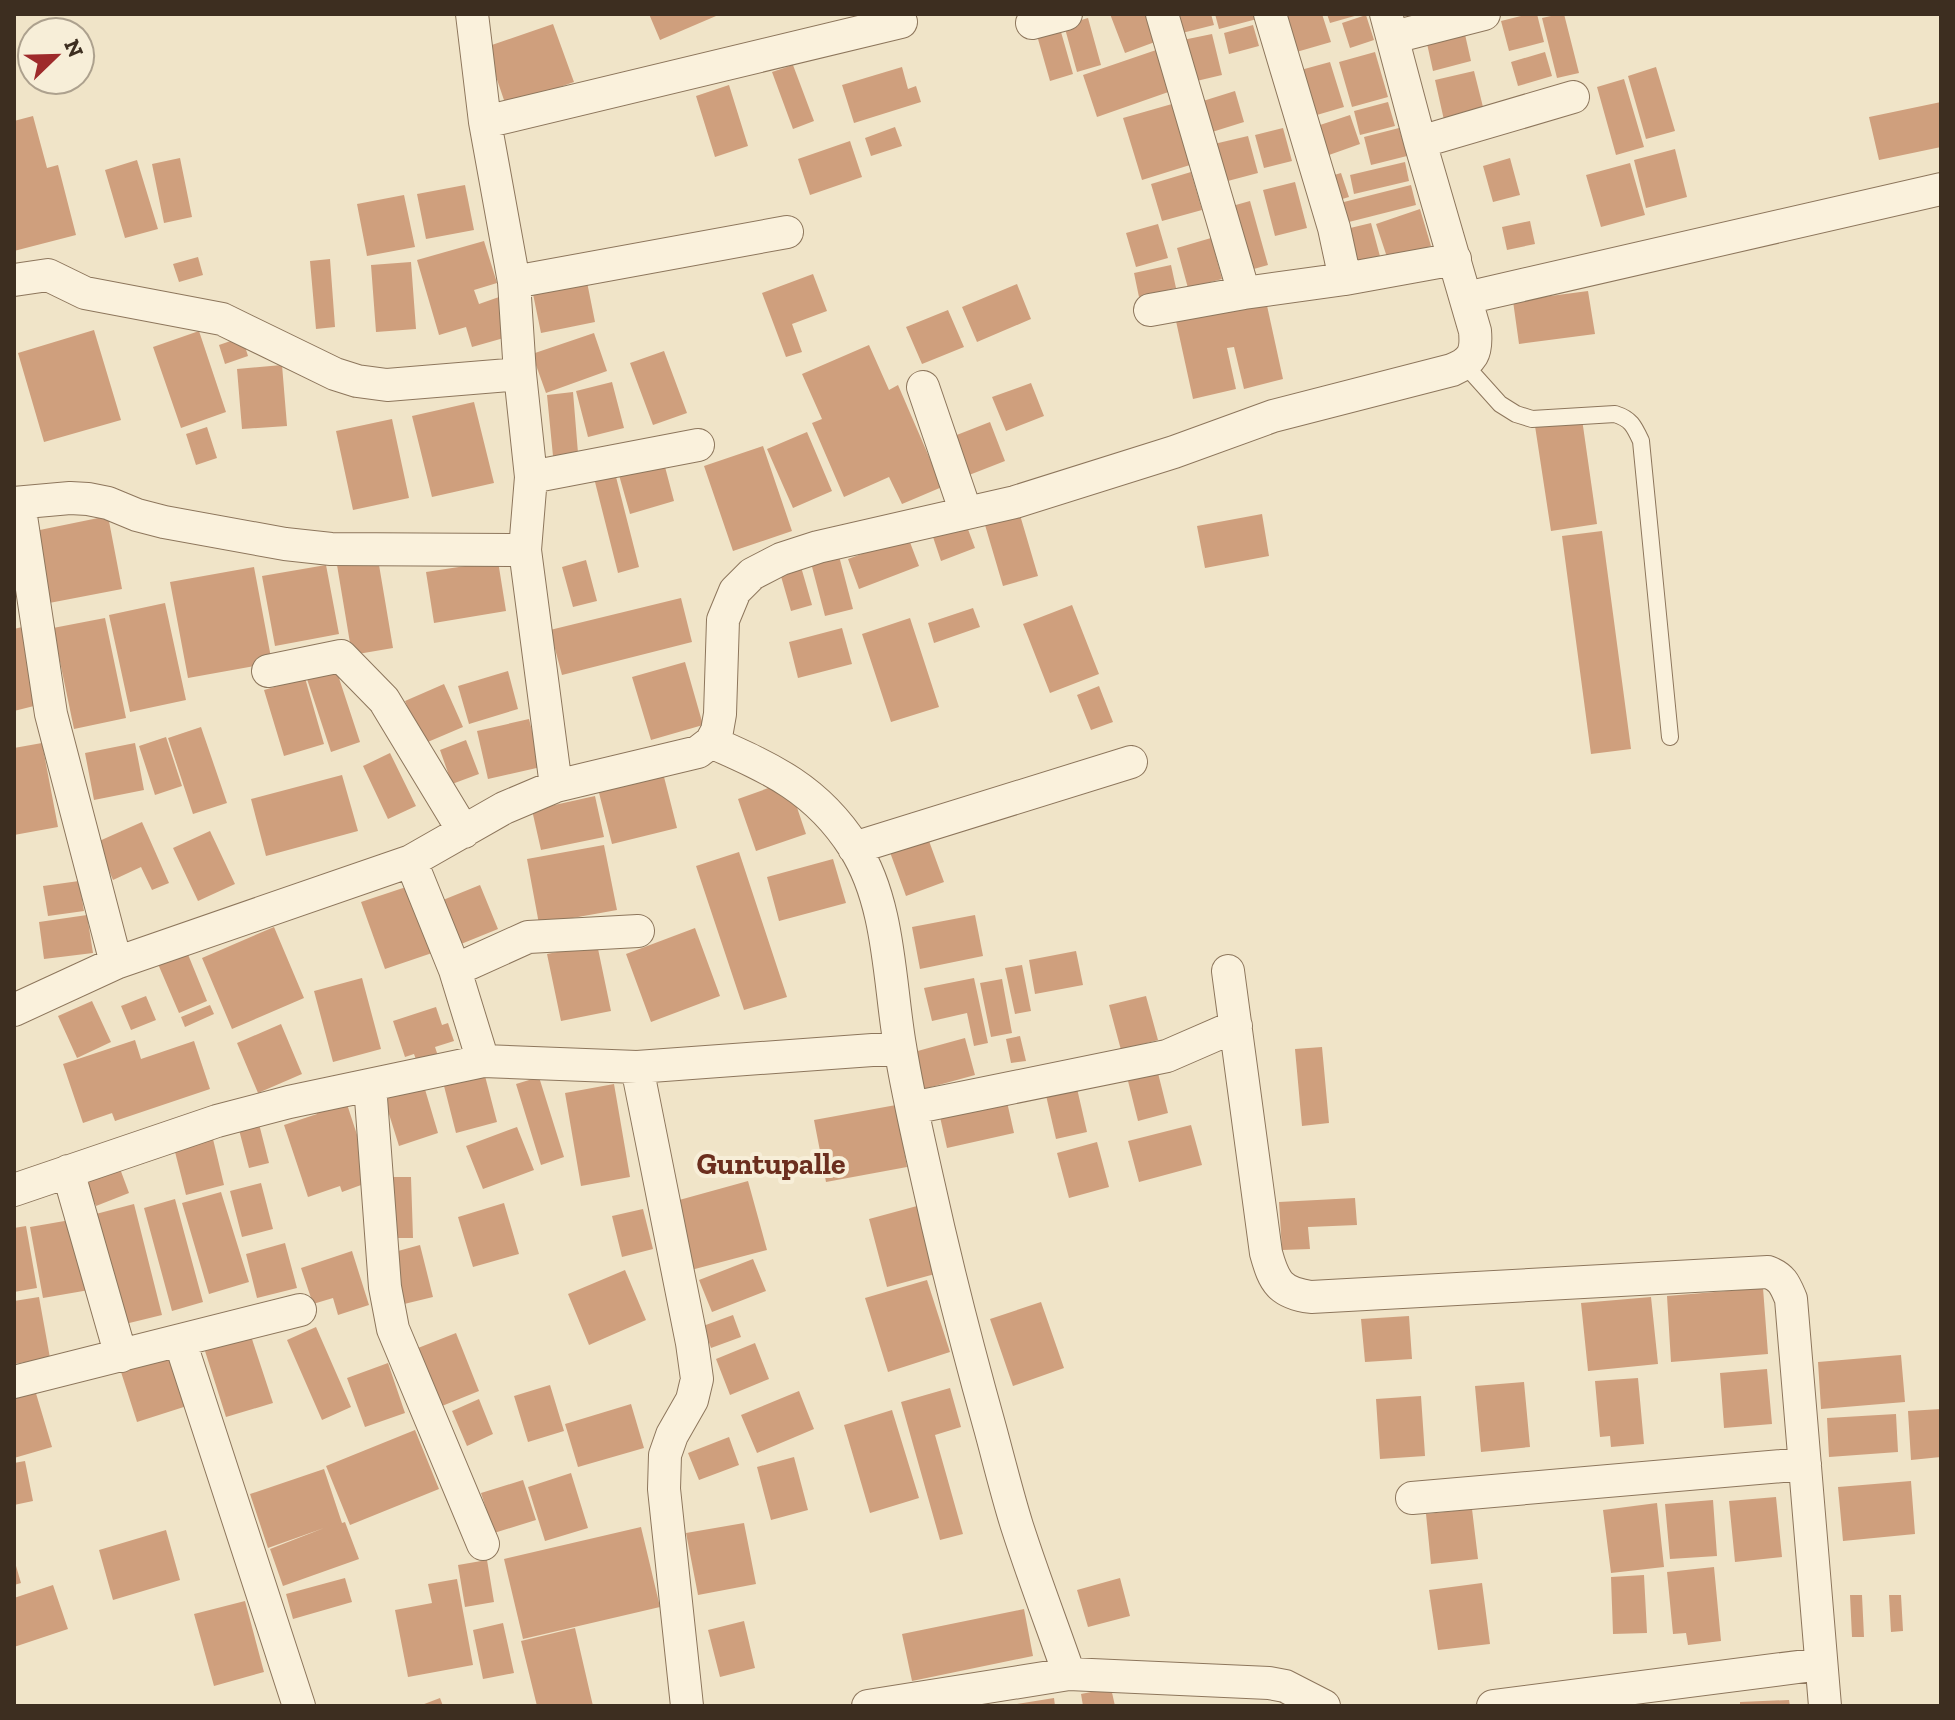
<svg xmlns="http://www.w3.org/2000/svg" width="1955" height="1720" viewBox="0 0 1955 1720" font-family="'Zilla Slab',serif">
	<style>
		.building { fill: #cf9f7d }
		.lines { fill: none; stroke-linecap: round; stroke-linejoin: round }
		.lane-casing { stroke: #8d765c; stroke-width: 18 }
		.street-casing { stroke: #8d765c; stroke-width: 34 }
		.lane { stroke: #faf1dc; stroke-width: 16 }
		.street { stroke: #faf1dc; stroke-width: 32 }
		.labels { text-anchor: middle; dominant-baseline: central; stroke-width: 8; stroke-linejoin: round; paint-order: stroke }
		.quarter-label { font-size: 30px; font-weight: bold; fill: #6b2e1e; stroke: #f7eed8 }
	</style>
	<rect width="100%" height="100%" fill="#f0e4c8"/>
	<path class="building" d="M649 14H716V16L660 40Z
		M1110 14H1154L1163 39 1125 53Z
		M1172 14H1211L1214 25 1178 34Z
		M1215 14H1256L1257 19 1219 29Z
		M1282 14H1322L1331 42 1293 53Z
		M1327 14H1358V15L1330 23Z
		M1529 14H1537L1544 42 1509 51 1501 21Z
		M1560 14H1564L1579 73 1557 78 1542 18Z
		M1366 15 1374 40 1350 48 1342 23Z
		M1088 18 1101 65 1077 72 1064 25Z
		M553 24 574 82 506 106 486 47Z
		M1059 25 1073 74 1050 81 1036 32Z
		M1253 25 1259 46 1229 54 1224 33Z
		M1464 30 1471 61 1433 71 1426 39Z
		M1212 34 1222 75 1188 83 1178 41Z
		M1162 48 1177 89 1097 117 1083 75Z
		M1375 52 1388 97 1352 107 1339 62Z
		M1545 52 1552 76 1518 86 1511 62Z
		M1330 62 1344 107 1310 117 1297 71Z
		M793 65 814 121 793 129 772 72Z
		M902 67 908 89 916 86 921 102 854 123 842 85Z
		M1656 67 1675 131 1646 139 1628 76Z
		M1474 71 1484 111 1444 120 1435 80Z
		M1624 79 1644 147 1616 155 1597 87Z
		M729 85 748 146 715 157 696 96Z
		M1235 91 1244 122 1212 132 1203 101Z
		M1388 102 1395 126 1360 135 1354 111Z
		M1941 102V147L1879 160 1869 117Z
		M1172 104 1190 165 1142 180 1123 118Z
		M1350 115 1360 144 1329 155 1320 125Z
		M33 116 47 168 58 165 76 235 14 251V121Z
		M895 127 902 146 871 156 865 138Z
		M1283 128 1292 161 1264 168 1255 135Z
		M1399 128 1407 156 1371 165 1364 137Z
		M1248 136 1258 173 1224 182 1214 144Z
		M850 141 862 177 810 195 798 159Z
		M1675 149 1687 197 1646 208 1634 160Z
		M180 158 192 217 164 223 152 164Z
		M1510 158 1520 195 1493 202 1483 166Z
		M137 160 158 229 125 238 105 170Z
		M1405 162 1409 181 1354 194 1350 175Z
		M1630 163 1645 215 1601 227 1586 175Z
		M1191 172 1202 210 1162 221 1151 184Z
		M1341 173 1349 197 1332 202 1324 178Z
		M1295 182 1307 228 1275 236 1263 190Z
		M465 185 474 230 426 239 417 194Z
		M1411 185 1416 205 1341 224 1336 204Z
		M404 195 415 247 367 256 357 204Z
		M1250 201 1268 265 1243 272 1225 208Z
		M1420 209 1431 246 1388 260 1376 224Z
		M1530 221 1535 244 1507 250 1502 227Z
		M1371 223 1381 260 1353 268 1342 230Z
		M1158 224 1168 258 1136 267 1126 233Z
		M1211 238 1222 279 1188 288 1177 248Z
		M484 241 497 283 474 290 479 304 499 297 511 336 472 347 466 327 439 335 417 260Z
		M198 257 203 275 179 282 173 264Z
		M330 259 335 327 316 329 310 261Z
		M411 262 416 329 376 332 371 265Z
		M1171 265 1176 288 1139 297 1134 273Z
		M813 274 827 311 792 324 802 352 786 357 762 293Z
		M587 282 595 322 541 333 533 294Z
		M1017 284 1031 319 977 342 962 307Z
		M1588 291 1595 334 1519 344 1513 301Z
		M1266 301 1283 379 1244 389 1234 347 1227 348 1236 389 1193 399 1176 321Z
		M948 310 964 347 922 364 906 327Z
		M94 330 121 420 44 442 18 353Z
		M199 331 226 412 181 428 153 347Z
		M594 333 607 371 546 393 532 354Z
		M242 337 248 356 225 364 219 345Z
		M869 345 889 390 898 385 942 487 902 504 889 477 844 497 812 423 822 419 802 374Z
		M664 351 687 413 653 425 630 363Z
		M282 365 287 426 242 429 237 369Z
		M612 382 624 428 588 437 576 391Z
		M1031 383 1044 416 1006 431 992 397Z
		M573 392 578 453 553 456 547 395Z
		M474 402 494 483 432 497 412 416Z
		M392 419 409 498 353 510 336 431Z
		M1582 419 1597 524 1551 531 1535 426Z
		M990 422 1005 461 964 477 949 438Z
		M207 427 217 458 196 465 186 434Z
		M807 432 832 491 793 508 767 449Z
		M763 446 792 531 733 551 704 466Z
		M664 463 674 501 630 514 619 475Z
		M615 473 639 567 618 573 594 478Z
		M1262 514 1269 556 1205 568 1197 526Z
		M1020 515 1038 576 1003 586 985 525Z
		M108 516 122 589 44 604 30 532Z
		M966 524 975 548 941 561 933 537Z
		M1602 531 1631 749 1591 754 1562 536Z
		M908 537 919 566 859 589 848 559Z
		M839 556 853 609 825 616 811 563Z
		M378 559 393 648 352 655 337 565Z
		M586 560 597 601 573 607 562 567Z
		M799 560 812 605 791 611 778 566Z
		M498 561 506 611 434 623 426 572Z
		M326 565 339 634 275 646 262 576Z
		M254 567 272 663 188 678 170 582Z
		M681 598 692 642 562 675 550 630Z
		M165 603 186 700 130 712 109 615Z
		M1072 605 1099 674 1050 693 1023 624Z
		M973 608 980 627 934 643 928 623Z
		M105 618 126 718 74 729 53 628Z
		M910 618 939 707 891 722 862 634Z
		M22 627 42 704 14 711V629Z
		M842 628 852 664 798 678 789 642Z
		M685 662 703 725 651 740 632 677Z
		M336 669 360 742 331 752 307 679Z
		M508 671 518 709 469 724 458 686Z
		M305 678 324 744 284 756 264 690Z
		M444 684 463 727 423 744 405 701Z
		M1099 686 1113 722 1091 730 1077 695Z
		M529 719 541 767 488 779 477 731Z
		M201 727 227 803 193 814 168 738Z
		M166 737 182 786 155 795 139 746Z
		M466 740 479 774 452 784 440 750Z
		M42 743 58 827 14 835V748Z
		M135 743 144 790 94 800 85 753Z
		M390 753 416 806 388 819 363 766Z
		M661 765 677 828 612 844 596 781Z
		M342 775 358 831 266 856 251 799Z
		M788 781 806 834 756 851 738 799Z
		M595 796 604 837 541 850 532 810Z
		M142 822 169 883 152 890 141 867 113 880 97 842Z
		M925 830 944 882 906 896 887 844Z
		M210 831 235 884 198 901 173 848Z
		M604 845 617 910 539 924 527 859Z
		M739 852 787 997 744 1010 696 866Z
		M833 859 846 903 779 921 767 877Z
		M79 881 84 911 48 916 43 886Z
		M412 885 435 952 385 969 361 902Z
		M480 885 498 929 461 944 443 900Z
		M87 915 93 953 44 959 39 922Z
		M975 915 983 956 920 969 912 927Z
		M274 927 304 998 232 1029 202 958Z
		M695 928 720 996 651 1022 626 954Z
		M597 944 611 1011 561 1021 547 954Z
		M1076 951 1083 985 1035 994 1029 960Z
		M187 952 207 1001 179 1013 158 964Z
		M1022 965 1031 1011 1015 1014 1005 968Z
		M362 978 381 1049 333 1062 314 991Z
		M974 978 988 1043 974 1046 967 1013 932 1021 924 988Z
		M1002 979 1012 1033 991 1037 980 983Z
		M146 996 156 1020 131 1030 121 1006Z
		M1146 996 1158 1040 1121 1050 1109 1005Z
		M92 1001 111 1042 77 1058 58 1016Z
		M210 1005 214 1014 185 1027 181 1017Z
		M436 1007 442 1025 448 1023 454 1041 435 1047 439 1059 418 1065 414 1054 405 1057 393 1021Z
		M281 1024 302 1074 258 1093 237 1043Z
		M1020 1036 1026 1061 1011 1063 1006 1039Z
		M965 1038 975 1075 924 1089 914 1052Z
		M135 1040 141 1059 194 1041 210 1089 115 1121 112 1113 83 1123 63 1064Z
		M1322 1047 1329 1123 1302 1126 1295 1049Z
		M1158 1073 1168 1113 1138 1121 1128 1081Z
		M485 1076 497 1122 456 1133 444 1086Z
		M539 1077 564 1157 541 1165 516 1084Z
		M614 1084 630 1177 581 1186 565 1093Z
		M1076 1084 1087 1132 1056 1139 1045 1091Z
		M424 1086 438 1133 399 1146 384 1098Z
		M1005 1093 1014 1133 947 1148 938 1108Z
		M345 1098 372 1181 342 1192 340 1186 308 1197 284 1125 317 1114 314 1108Z
		M896 1105 907 1167 826 1182 814 1120Z
		M258 1120 269 1163 249 1168 238 1126Z
		M1191 1125 1202 1165 1139 1182 1128 1141Z
		M517 1127 534 1170 483 1189 466 1146Z
		M213 1139 224 1185 186 1195 174 1148Z
		M1097 1142 1109 1187 1069 1198 1057 1153Z
		M119 1166 129 1193 96 1206 85 1179Z
		M388 1177H411L413 1238H390Z
		M748 1181 767 1250 691 1270 672 1202Z
		M261 1183 273 1229 242 1237 230 1191Z
		M221 1192 249 1282 209 1294 182 1203Z
		M1355 1198 1357 1225 1308 1227 1310 1249 1282 1250 1279 1202Z
		M175 1199 203 1302 172 1311 144 1208Z
		M504 1203 519 1254 473 1267 458 1217Z
		M134 1204 162 1315 121 1325 92 1215Z
		M917 1206 935 1274 887 1287 869 1219Z
		M643 1209 653 1249 622 1257 612 1216Z
		M76 1219 89 1290 43 1298 30 1227Z
		M26 1226 37 1288 14 1292V1228Z
		M285 1243 297 1288 257 1298 246 1254Z
		M420 1245 433 1297 400 1305 387 1254Z
		M352 1251 369 1305 338 1315 333 1298 313 1304 301 1268Z
		M753 1259 766 1291 712 1312 699 1280Z
		M625 1270 646 1320 589 1345 568 1294Z
		M927 1280 950 1352 888 1372 865 1298Z
		M1763 1288 1768 1354 1671 1362 1667 1296Z
		M39 1297 50 1358 14 1364V1301Z
		M1651 1297 1658 1364 1588 1371 1581 1303Z
		M1041 1302 1064 1368 1013 1386 990 1319Z
		M733 1315 741 1337 711 1348 703 1326Z
		M1409 1316 1412 1359 1365 1362 1361 1319Z
		M316 1327 351 1407 322 1420 287 1340Z
		M456 1333 479 1391 442 1406 418 1348Z
		M251 1336 273 1403 226 1417 205 1351Z
		M755 1343 769 1379 730 1395 716 1359Z
		M174 1355 190 1405 137 1422 121 1372Z
		M1901 1355 1905 1402 1821 1409 1818 1362Z
		M388 1363 405 1413 365 1427 347 1378Z
		M1767 1369 1772 1424 1724 1428 1720 1373Z
		M1638 1378 1644 1444 1611 1447 1610 1436 1600 1437 1595 1381Z
		M1524 1382 1530 1447 1481 1452 1475 1386Z
		M550 1385 564 1431 528 1442 514 1396Z
		M950 1388 961 1427 935 1435 963 1534 940 1540 901 1402Z
		M35 1390 52 1447 14 1458V1396Z
		M799 1391 814 1429 757 1453 741 1415Z
		M1421 1396 1425 1456 1380 1459 1376 1399Z
		M479 1399 493 1434 467 1446 452 1411Z
		M631 1404 644 1448 578 1467 565 1424Z
		M1941 1409V1457L1911 1460 1908 1411Z
		M892 1410 919 1498 870 1513 844 1425Z
		M1896 1414 1898 1452 1829 1457 1827 1418Z
		M415 1430 439 1489 350 1525 326 1466Z
		M729 1437 739 1465 699 1480 688 1453Z
		M794 1457 808 1510 771 1520 757 1467Z
		M25 1461 33 1501 14 1505V1463Z
		M324 1469 342 1523 345 1522 359 1559 283 1586 270 1549 324 1528 268 1548 250 1494Z
		M571 1473 588 1528 545 1541 528 1487Z
		M523 1480 536 1520 494 1533 481 1493Z
		M1911 1481 1915 1534 1843 1541 1838 1487Z
		M1776 1497 1782 1557 1735 1562 1729 1501Z
		M1713 1500 1717 1556 1670 1559 1665 1504Z
		M1657 1503 1664 1567 1611 1573 1603 1510Z
		M1472 1509 1478 1559 1431 1564 1426 1514Z
		M744 1523 756 1584 698 1595 686 1533Z
		M641 1527 660 1607 523 1639 504 1559Z
		M166 1530 180 1580 113 1600 99 1550Z
		M14 1559 21 1583 14 1585Z
		M487 1560 494 1602 465 1607 458 1565Z
		M1714 1567 1721 1641 1688 1645 1686 1633 1673 1634 1667 1572Z
		M1644 1575 1647 1633 1613 1634 1611 1577Z
		M345 1578 352 1602 293 1619 286 1594Z
		M1120 1578 1130 1616 1088 1627 1077 1590Z
		M457 1579 473 1665 408 1677 395 1610 432 1603 428 1584Z
		M1482 1583 1490 1644 1438 1650 1429 1590Z
		M53 1585 68 1629 14 1647V1598Z
		M1850 1595H1862L1864 1637H1852Z
		M1889 1595H1901L1903 1631 1891 1632Z
		M245 1601 264 1672 214 1686 194 1614Z
		M1024 1609 1033 1656 912 1681 902 1634Z
		M744 1621 755 1668 720 1677 708 1630Z
		M503 1623 514 1673 483 1679 473 1630Z
		M575 1628 593 1706H537L521 1641Z
		M1111 1688 1115 1706H1083L1081 1694Z
		M440 1698 443 1706H419Z
		M1054 1698 1055 1706H1017V1704Z
		M1789 1700 1790 1706H1740V1702Z"/>
	<g class="lines">
		<g class="lane-casing">
			<path id="lane" d="M1465 365 1500 404 1516 414 1532 419 1615 414C1631 419 1634 426 1641 441L1670 737"/>
		</g>
		<g class="street-casing">
			<path id="street" d="M472 14 485 122 514 282 520 374 531 477 525 550 556 786
				M1162 14 1244 293
				M1032 23 1066 14
				M1394 37 1484 14
				M485 122 901 22
				M1420 142 1573 97
				M1345 279 1455 259
				M14 280 48 275 85 293 222 319 335 374 357 381 387 385 520 374
				M514 282 787 232
				M1466 298 1941 189
				M1150 310 1244 293 1345 279 1334 228 1270 14
				M923 387 966 513
				M531 477 698 445
				M14 503 70 498 88 499 108 503 137 515 164 522 285 544 331 549 525 550
				M19 503 51 714 116 963
				M268 671 341 656 384 700 464 832
				M711 742C772 769 817 789 854 847 890 903 889 982 900 1046 907 1091 918 1137 928 1182 946 1264 967 1346 990 1428 999 1461 1007 1494 1017 1526 1033 1576 1052 1625 1069 1674
				M854 848 1131 762
				M411 861 455 970 483 1061
				M455 970 528 937 638 931
				M1228 971 1266 1253C1274 1282 1280 1293 1311 1297L1768 1272C1783 1278 1785 1285 1791 1299L1825 1706
				M14 1010 116 963 411 861 504 808 556 786 698 752 711 742 717 731 720 714 723 620 735 591 752 574 781 559 818 547 1015 502 1174 452 1273 416 1452 370C1473 361 1477 353 1475 331L1420 142 1386 14
				M637 1067 692 1343 697 1379 692 1400 672 1435 665 1455 664 1489 687 1706
				M370 1085 385 1287 393 1329 483 1544
				M912 1108 1167 1056 1236 1026
				M68 1171 121 1356
				M14 1190 217 1121 289 1102 483 1061 637 1067 900 1048
				M180 1341 299 1706
				M14 1382 300 1310
				M1412 1498 1805 1464
				M868 1706 1069 1674 1269 1683 1285 1686 1324 1706
				M1493 1706 1821 1664"/>
		</g>
		<use href="#lane" class="lane"/>
		<use href="#street" class="street"/>
	</g>
	<g class="labels">
		<g class="quarter-label">
			<text x="771" y="1164">Guntupalle</text>
		</g>
	</g>
	<rect width="1955" height="1720" fill="none" stroke="#3d2e20" stroke-width="32"/>
	<g transform="translate(56 56) rotate(67)"><circle r="38" fill="#f7eed8" stroke="#ada18e" stroke-width="2"/>
	<path d="M0-6L14 30L0 20L-14 30Z" fill="#9e2a2b"/>
	<text y="-12" font-size="22" font-weight="bold" text-anchor="middle" fill="#3d2e20">N</text>
	</g>
</svg>
